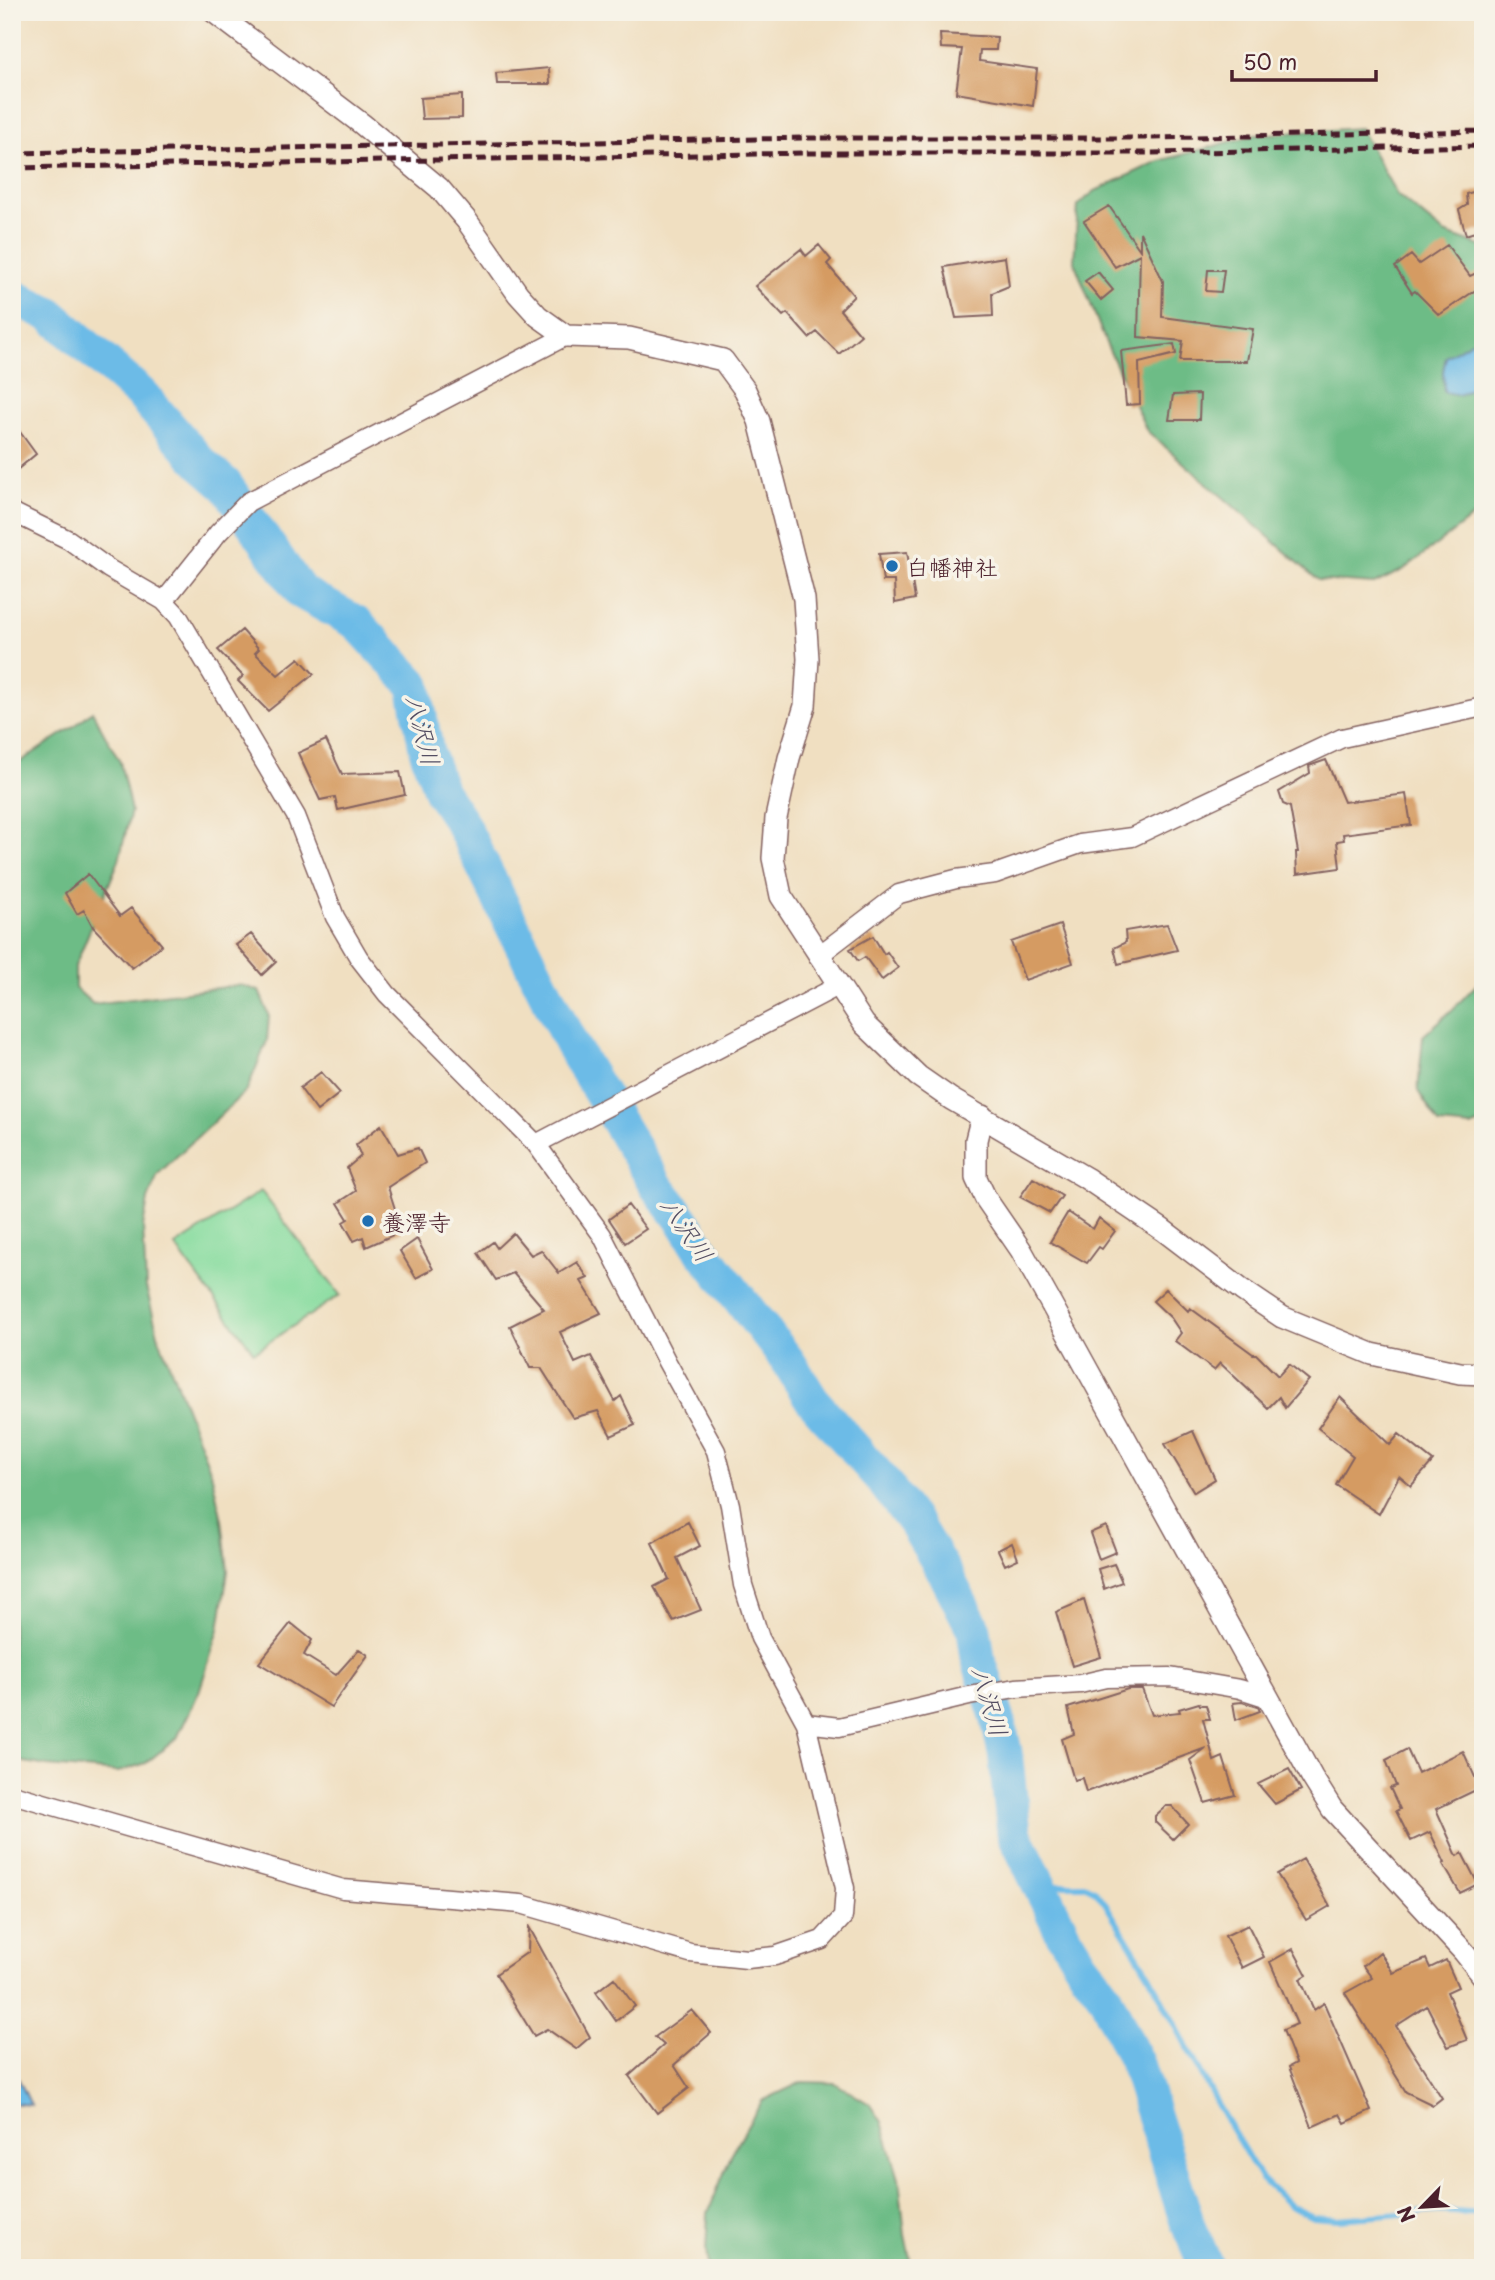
<svg xmlns="http://www.w3.org/2000/svg" width="1495" height="2280" viewBox="0 0 1495 2280" font-family="'Playpen Sans','Klee One',sans-serif">
	<style>
		.green { fill: #87dc9f; stroke: #687e65; stroke-width: 2 }
		.forest { fill: #6dbc86; stroke: #5c6e58; stroke-width: 2 }
		.water { fill: #6cbbe7; stroke: #5b6d89; stroke-width: 2 }
		.lines { fill: none; stroke-linecap: round; stroke-linejoin: round }
		.stream { stroke: #6cbbe7; stroke-width: 6 }
		.river { stroke: #6cbbe7; stroke-width: 35 }
		.building { fill: #d59b62 }
		.minor-casing { stroke: #846260; stroke-width: 21 }
		.tertiary-casing { stroke: #846260; stroke-width: 24 }
		.minor { stroke: #fff; stroke-width: 18 }
		.tertiary { stroke: #fff; stroke-width: 21 }
		.rail { stroke: #4a1f2b; stroke-width: 5; stroke-dasharray: 10 5; stroke-linecap: butt }
		.poi-dot { fill: #1f6fb2; stroke: #f7f3e8; stroke-width: 2.5 }
		.labels { text-anchor: middle; dominant-baseline: central; stroke-width: 7; stroke-linejoin: round; paint-order: stroke }
		.poi-label { font-size: 23px; fill: #4a1f2b; stroke: #f7f3e8; text-anchor: start }
		.water-label { font-size: 24px; font-style: italic; fill: #544e63; stroke: #f7f3e8 }
	</style>
	<rect width="100%" height="100%" fill="#f7f3e8"/>
	<filter id="ink" filterUnits="userSpaceOnUse"><feTurbulence type="fractalNoise" baseFrequency=".0143" numOctaves="2"/><feDisplacementMap in="SourceGraphic" scale="14" xChannelSelector="R" yChannelSelector="G"/><feConvolveMatrix kernelMatrix="1 2 1 2 8 2 1 2 1" color-interpolation-filters="sRGB"/></filter>
	<filter id="wash" filterUnits="userSpaceOnUse"><feTurbulence type="fractalNoise" baseFrequency=".00686" numOctaves="4" result="noise"/><feDisplacementMap in="SourceGraphic" scale="28" xChannelSelector="R" yChannelSelector="G"/><feGaussianBlur stdDeviation="1.57" result="paint"/><feColorMatrix in="noise" values="0 0 0 0 0 0 0 0 0 0 0 0 0 0 0 0 0 1.4 0 .05"/><feComposite in="paint" operator="in"/></filter>
	<g filter="url(#wash)">
		<rect width="100%" height="100%" fill="#f0dfc1"/>
		<path class="green" d="M261 1191 340 1295 254 1352 175 1246Z"/>
		<path class="forest" d="M1360 128 1397 195 1444 233 1483 247V509L1403 570 1374 584 1318 580 1147 431 1106 343 1074 261 1078 205 1095 191 1159 161 1255 135Z
			M92 711 120 762 131 811 119 860 75 966V988L93 1004 241 985 259 991 269 1015 267 1041 247 1090 158 1174 148 1200 143 1227 146 1287 159 1338 211 1472 222 1520 228 1571 219 1629 199 1692 177 1738 146 1763 118 1772 47 1766 12 1760V767L76 725Z
			M1483 978V1122L1471 1127 1439 1124 1418 1091 1423 1036 1452 1010Z
			M802 2082 835 2083 871 2105 882 2122 899 2179 905 2235 912 2268H708L706 2250 708 2213 732 2153 762 2101Z"/>
		<path class="water" d="M1483 335V383L1459 395 1444 392 1443 371 1446 357Z
			M12 2075 19 2080 31 2105 12 2103Z"/>
		<g class="lines">
			<path class="stream" d="M1038 1885H1084L1096 1891 1105 1903 1149 1975 1222 2113 1261 2178 1290 2206 1313 2217 1338 2219 1439 2211 1483 2214"/>
			<path class="river" d="M12 296 51 315 142 395 201 463 225 484 301 592 357 623 414 685 427 753 441 792 461 822 571 1044 657 1187 683 1221 700 1248 788 1361 812 1400 883 1481 916 1525 946 1575 974 1630 978 1658 998 1720 1005 1752 1014 1833 1064 1936 1081 1964 1105 1996 1137 2064 1187 2222 1207 2268"/>
		</g>
		<g id="blocks">
			<path class="building" d="M940 34 997 37 996 50H980L979 61 1037 69 1033 106 956 93 962 49 941 48Z
				M549 68 550 84H497L496 73Z
				M462 95V118L422 119 420 98Z
				M1483 189V229L1466 235 1459 210 1467 205 1466 194Z
				M1109 206 1140 250V232L1163 281 1162 317 1253 329 1247 361H1180L1183 341 1138 337 1140 254 1115 267 1084 221Z
				M819 245 831 260 827 264 854 296 840 310 861 335 839 354 817 332 809 338 787 313 783 316 755 286 801 249 806 256Z
				M1447 245 1470 276 1483 270V285L1439 315 1415 291 1412 293 1395 267 1411 255 1419 264Z
				M1005 257 1009 286 992 293 993 316 956 318 944 267Z
				M1208 270H1224L1221 292 1206 291Z
				M1098 272 1113 290 1101 300 1085 281Z
				M1174 344 1176 354 1139 363 1140 404 1126 405 1121 351Z
				M1200 394 1199 420H1169L1173 395Z
				M12 421 36 454 12 474Z
				M907 552 915 599 895 603 894 581H883L879 554Z
				M242 630 259 649 255 653 278 675 299 658 314 674 268 711 238 681 243 676 218 650Z
				M326 740 342 774 400 772 405 795 338 810 335 797 320 800 298 753Z
				M1326 760 1344 802 1406 794 1411 825 1343 834 1344 840 1337 841 1340 868 1297 874 1296 852H1298L1290 807 1283 804 1279 792 1310 773 1309 766Z
				M88 874 120 916 131 908 162 945 132 968 93 927 84 910 77 914 65 893Z
				M1167 924 1177 950 1118 964 1114 948 1126 942 1125 931Z
				M1060 925 1073 963 1025 980 1011 942Z
				M251 934 276 962 262 975 236 945Z
				M873 936 884 954 887 952 898 968 882 980 865 957 858 961 850 949Z
				M321 1072 340 1093 317 1111 300 1088Z
				M381 1125 398 1154 418 1148 425 1163 388 1187 402 1231 366 1247 363 1237 354 1241 343 1222 348 1219 338 1203 356 1191 347 1168 361 1156 356 1145Z
				M1033 1178 1062 1196 1050 1213 1020 1197Z
				M628 1205 646 1229 625 1243 609 1219Z
				M1068 1212 1093 1229 1099 1218 1115 1231 1102 1249 1099 1247 1087 1263 1050 1242Z
				M513 1233 531 1255 541 1250 559 1273 577 1262 588 1278 581 1281 601 1313 560 1332 575 1363 591 1356 615 1401 621 1396 635 1425 611 1436 598 1411 573 1418 541 1368H530L510 1326 544 1309 513 1273 496 1280 478 1253 493 1242 497 1248Z
				M417 1239 433 1269 416 1278 400 1251Z
				M1166 1289 1188 1311 1190 1308 1253 1354H1256L1278 1376 1289 1364 1309 1380 1285 1408 1279 1397 1268 1408 1220 1363 1214 1370 1175 1341 1181 1333 1171 1318 1153 1301Z
				M1340 1397 1390 1445 1399 1434 1433 1461 1411 1486 1399 1476 1379 1514 1336 1485 1353 1456 1318 1428Z
				M1193 1431 1215 1479 1194 1492 1165 1444Z
				M688 1522 700 1546 677 1558 701 1610 673 1621 654 1587 669 1579 652 1543Z
				M1106 1526 1116 1552 1099 1559 1090 1533Z
				M1012 1543 1018 1559 1005 1565 998 1550Z
				M1114 1564 1122 1582 1104 1589 1098 1569Z
				M1084 1600 1101 1657 1072 1666 1056 1612Z
				M291 1623 312 1640 304 1655 336 1675 359 1649 368 1655 331 1707 259 1663Z
				M1128 1689H1142L1152 1715 1180 1712 1179 1709 1199 1703 1200 1705H1206L1210 1719H1203L1214 1761 1223 1757 1235 1795 1205 1803 1190 1760 1206 1748 1086 1792 1082 1778 1074 1780 1062 1739 1074 1734 1068 1708Z
				M1242 1702 1258 1707 1260 1711 1236 1720 1233 1703Z
				M1407 1749 1418 1773 1463 1751 1480 1788 1436 1809 1457 1856 1462 1853 1478 1884 1460 1893 1443 1864 1445 1863 1430 1832 1411 1841 1396 1811 1400 1809 1390 1788 1396 1786 1386 1760Z
				M1289 1769 1301 1790 1275 1804 1258 1784Z
				M1166 1806H1172L1188 1824 1173 1839 1155 1822V1816Z
				M1303 1859 1330 1906 1306 1920 1277 1874Z
				M1248 1925 1264 1957 1242 1968 1225 1936Z
				M529 1927 590 2037 576 2049 547 2029 534 2036 496 1974 528 1952Z
				M1293 1949 1307 1975 1300 1979 1314 2010 1324 2003 1371 2111 1345 2123 1340 2114 1312 2127 1289 2067 1296 2063 1283 2030 1297 2024 1270 1962Z
				M1380 1952 1393 1973 1426 1959 1430 1968 1446 1960 1458 1987 1447 1992 1467 2040 1448 2047 1427 2006 1396 2026 1442 2098 1433 2105 1406 2092 1345 1993 1372 1978 1363 1966Z
				M614 1978 635 2006 616 2021 596 1992Z
				M692 2010 711 2033 674 2065 689 2088 657 2113 629 2076 664 2045 655 2037Z"/>
		</g>
	</g>
	<g filter="url(#ink)">
		<use href="#blocks" fill-opacity="0" stroke="#846260" stroke-width="2"/>
		<g class="lines">
			<g class="minor-casing">
				<path id="minor" d="M12 512 69 540 109 569 164 601 178 616 296 816 335 917 359 958 387 994 536 1144 602 1235 667 1362 716 1451 730 1505 743 1585 760 1638 806 1723 845 1888 843 1917 822 1940 775 1956 747 1959 690 1953 521 1904 343 1889 12 1794
					M164 601 218 533 248 502 566 336
					M818 956 899 894 956 879 995 874 1080 844 1132 837 1342 738 1483 707
					M536 1144 838 986
					M806 1723 839 1727 969 1696 1016 1688 1080 1684 1106 1678 1170 1677 1240 1689 1268 1698"/>
			</g>
			<g class="tertiary-casing">
				<path id="tertiary" d="M214 12 362 124 439 188 467 221 518 294 538 316 566 336 629 338 723 360 745 390 759 421 804 599 808 659 805 706 789 758 776 818 773 858 781 896 864 1024 918 1076 951 1099 1086 1178 1163 1230 1242 1290 1282 1317 1372 1354 1460 1373 1483 1374
					M982 1116 976 1140V1178L986 1199 1021 1250 1049 1300 1312 1777 1332 1809 1464 1952 1483 1976"/>
			</g>
			<use href="#minor" class="minor"/>
			<use href="#tertiary" class="tertiary"/>
			<path class="rail" d="M12 153 808 138H1152L1483 131
				M12 168 808 153H1152L1483 146"/>
		</g>
	</g>
	<g class="poi-dot">
		<circle cx="892" cy="566" r="7"/>
		<circle cx="368" cy="1221" r="7"/>
	</g>
	<g class="labels">
		<g class="poi-label">
			<text x="906" y="566">白幡神社</text>
			<text x="382" y="1221">養澤寺</text>
		</g>
		<g class="water-label">
			<text transform="translate(424 730) rotate(76)">八沢川</text>
			<text transform="translate(688 1229) rotate(56)">八沢川</text>
			<text transform="translate(991 1701) rotate(74)">八沢川</text>
		</g>
	</g>
	<rect width="1495" height="2280" fill="none" stroke="#f7f3e8" stroke-width="42"/>
	<g transform="translate(1422 2207) rotate(245)" stroke="#f7f3e8" stroke-width="5" paint-order="stroke">
	<path d="M0-5L12 26L0 18L-12 26Z" fill="#4a1f2b"/>
	<text y="-10" font-size="19" font-weight="bold" text-anchor="middle" fill="#4a1f2b">N</text>
	</g>
	<path d="M1232 70v10h144v-10" fill="none" stroke="#4a1f2b" stroke-width="3.5"/>
	<text x="1243" y="70" font-size="21" fill="#4a1f2b" stroke="#f7f3e8" stroke-width="5" paint-order="stroke">50 m</text>
</svg>
